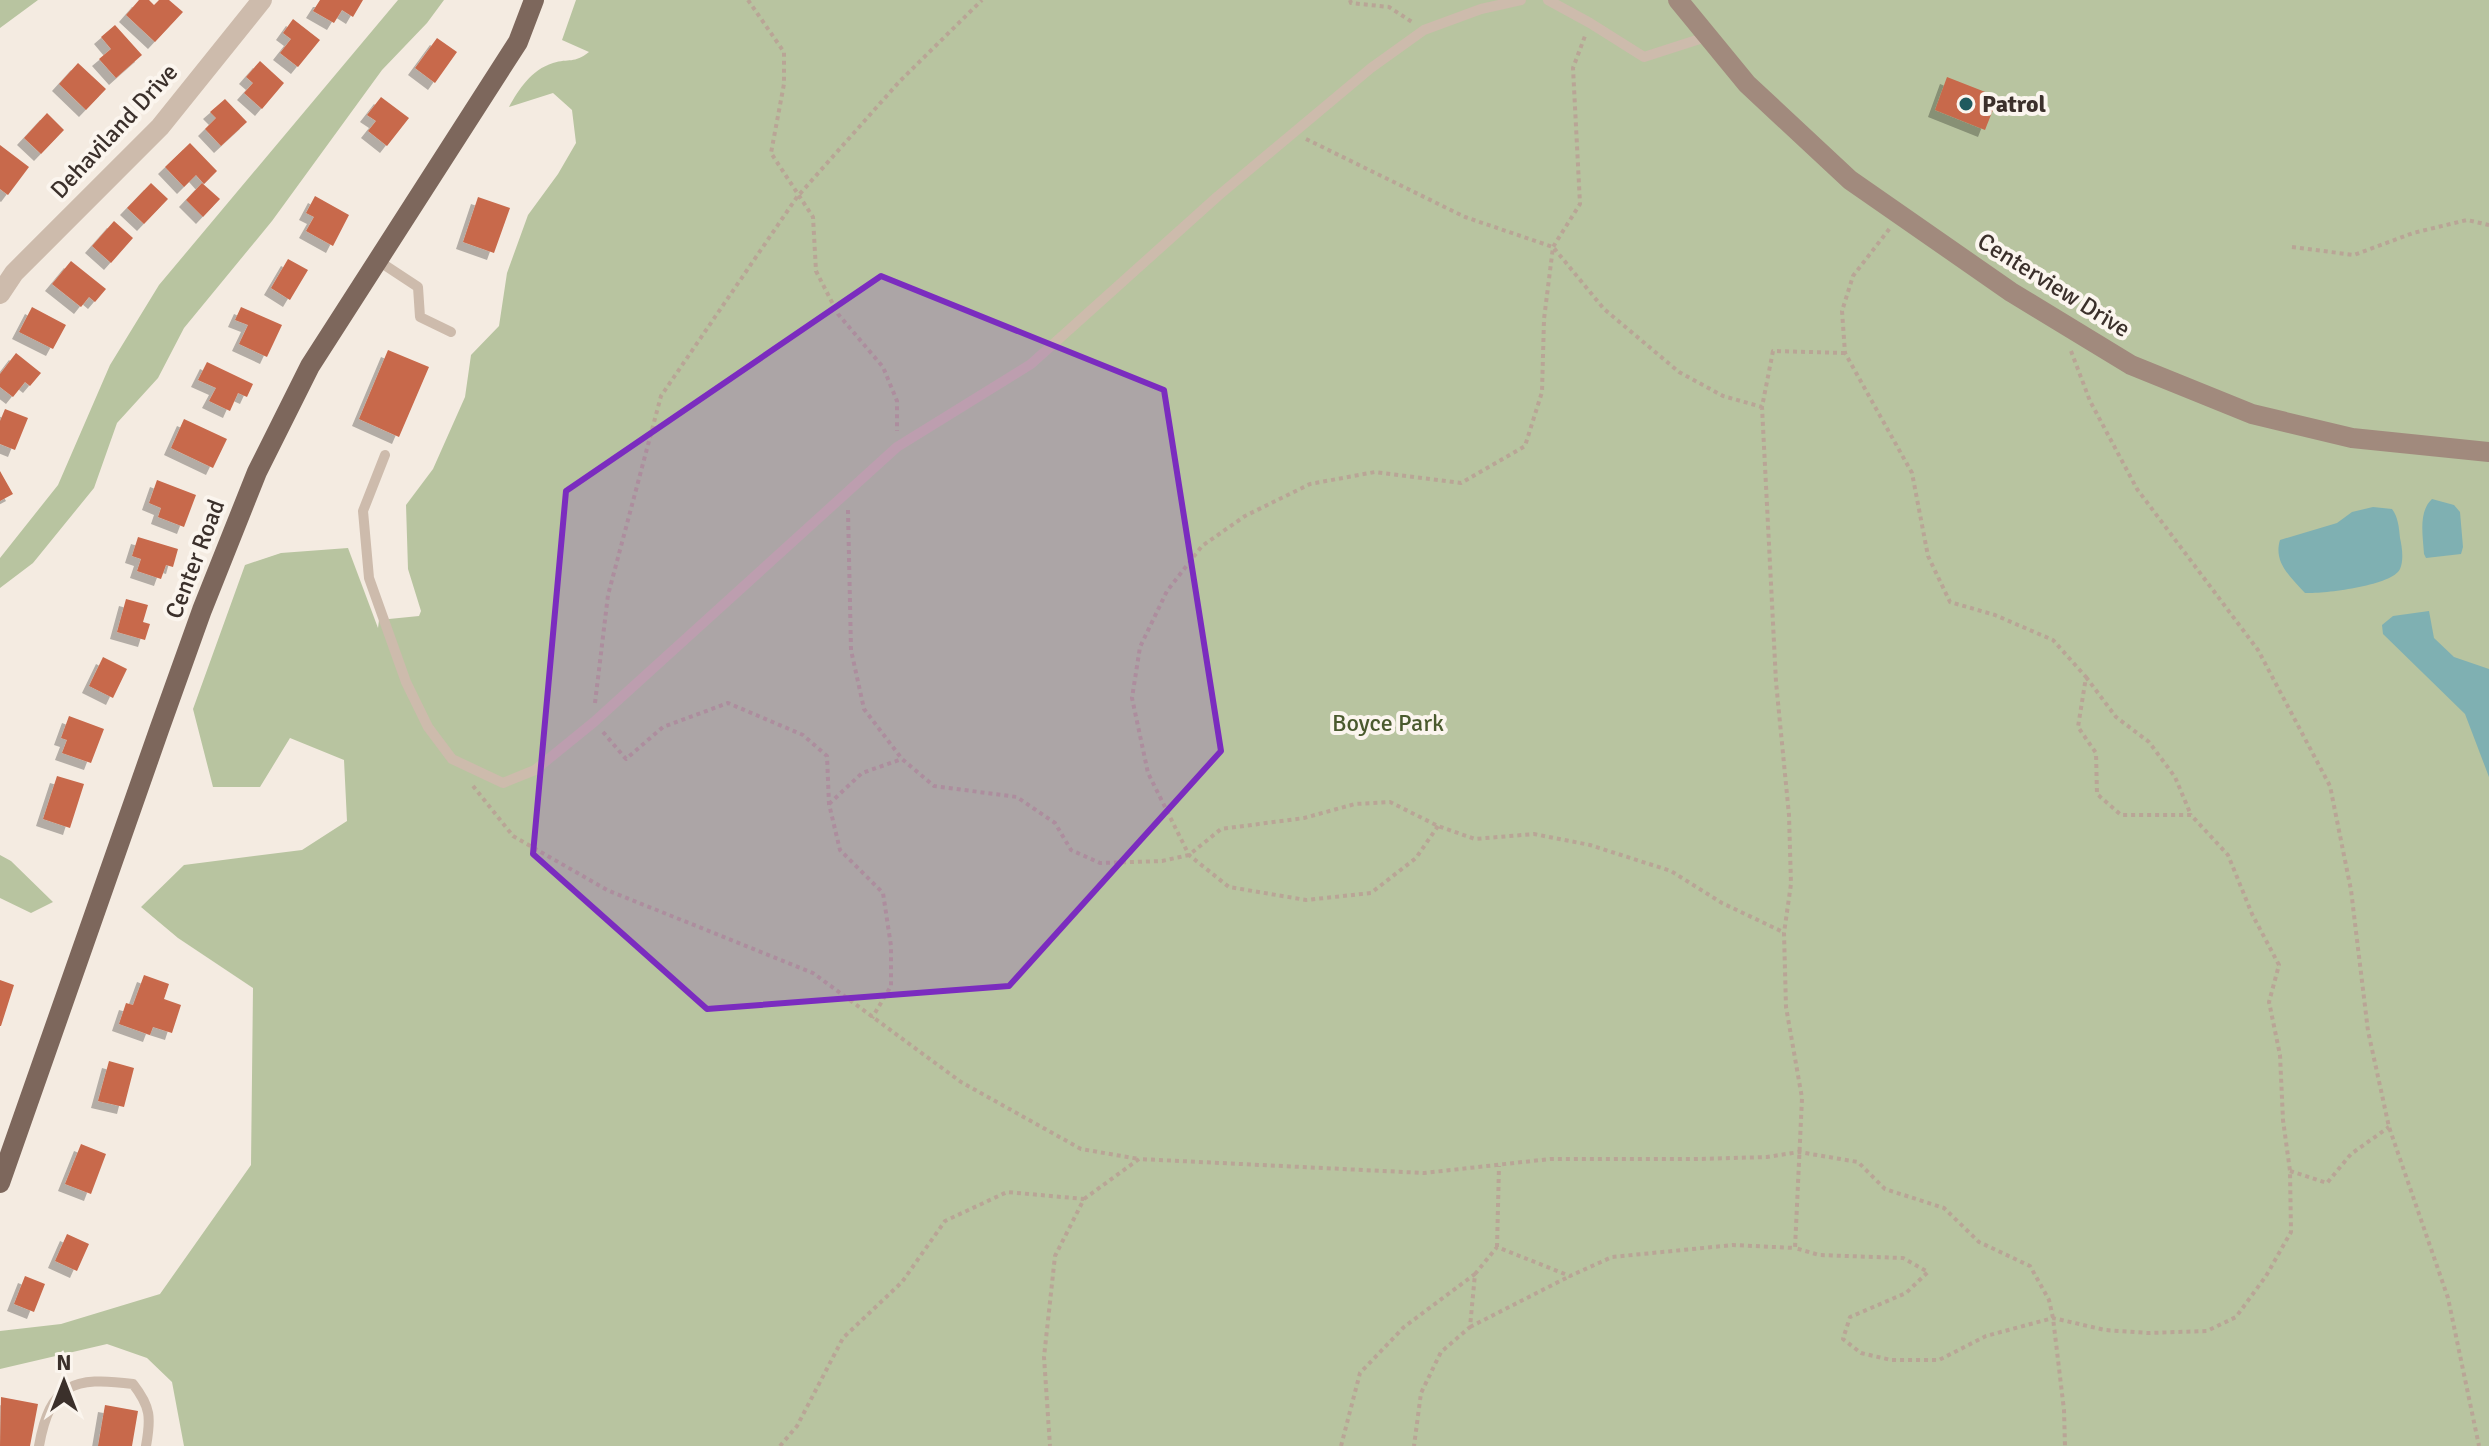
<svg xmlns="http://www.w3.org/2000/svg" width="2489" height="1446" viewBox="0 0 2489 1446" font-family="Signika,sans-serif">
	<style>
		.green { fill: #b8c4a0 }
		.water { fill: #7fb0b2 }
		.building { fill: #c8694b; filter: url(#shadow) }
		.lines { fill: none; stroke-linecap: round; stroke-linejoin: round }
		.path { stroke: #b9a596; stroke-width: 4; stroke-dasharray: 4 4; stroke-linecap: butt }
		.lane { stroke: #cdbbac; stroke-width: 10 }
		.street { stroke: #cdbbac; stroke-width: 20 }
		.secondary { stroke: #a18a7d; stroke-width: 20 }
		.primary { stroke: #7d675c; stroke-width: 20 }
		.marked { fill: #7b2cbf; fill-opacity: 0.2; stroke: #7b2cbf; stroke-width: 6; stroke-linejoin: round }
		.poi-dot { fill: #1f5a5e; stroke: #fbf5ee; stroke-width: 3 }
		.labels { text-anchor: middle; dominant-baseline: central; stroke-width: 8; stroke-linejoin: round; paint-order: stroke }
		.poi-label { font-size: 24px; font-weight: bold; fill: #3b302b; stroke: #fbf5ee; text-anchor: start }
		.street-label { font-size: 24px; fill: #3b302b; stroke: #fbf5ee }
		.park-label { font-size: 24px; fill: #4a5a2e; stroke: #fbf5ee }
	</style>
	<defs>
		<filter id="shadow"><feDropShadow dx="-7" dy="7" stdDeviation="0" flood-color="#0004"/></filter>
	</defs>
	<rect width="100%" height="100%" fill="#f4ebe1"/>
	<path class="green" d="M0 0H38L0 28Z
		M398 0H444L427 23 382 70 272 221 184 328 158 378 117 423 94 488 33 563 0 588V558L58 485 110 365 159 285Z
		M576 0H2489V1446H184L172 1382 147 1358 107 1344 0 1369V1331L61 1324 160 1294 251 1165 253 988 178 938 141 907 184 865 302 850 347 821 344 760 290 738 260 787H213L193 709 245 565 281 553 348 548 378 628 379 620 419 616 421 611 408 569 406 505 433 469 465 397 471 355 499 326 507 273 528 215 558 174 576 143 572 110 553 93 509 107C519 89 531 70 553 63 569 58 574 64 589 52L562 40Z
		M0 855 11 861 53 902 31 913 0 898Z"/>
	<path class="water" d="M2432 499 2454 505 2460 512 2463 547 2461 554 2426 558 2424 554C2423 536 2418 512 2432 499Z
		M2373 507 2392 509C2398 517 2399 527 2400 538 2402 547 2404 560 2400 569 2392 586 2322 594 2305 593 2291 577 2273 563 2280 540L2337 523 2352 512Z
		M2429 611 2434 638 2454 657 2489 669V777L2465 714 2383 634 2382 625 2393 616Z"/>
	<path class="building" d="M139 0H149L154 5 159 0H169L183 12 155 42 126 15Z
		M320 0H363L353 17 342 10 334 23 313 11Z
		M293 19 320 40 298 67 280 53 291 39 283 33Z
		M115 25 142 55 116 78 99 59 111 49 101 37Z
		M437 38 457 52 435 83 415 68Z
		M260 61 284 83 262 109 244 93 253 83 246 77Z
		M78 63 106 89 86 110 59 84Z
		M1947 77 1998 97 1985 130 1935 110Z
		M381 97 409 118 387 146 368 131 376 121 367 115Z
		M225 99 247 122 221 146 205 129 216 118 210 112Z
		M47 113 64 130 41 154 24 138Z
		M190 143 217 171 204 184 196 175 184 187 165 167Z
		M0 145 29 167 8 195 0 189Z
		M151 183 168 199 144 224 127 208Z
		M202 183 220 199 203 217 186 200Z
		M315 196 349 215 333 246 306 231 314 217 306 213Z
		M478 197 510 208 494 253 463 242Z
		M114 221 133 238 111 263 92 246Z
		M288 259 308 270 290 300 271 288Z
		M71 261 106 289 95 302 89 297 81 307 52 284Z
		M32 307 66 325 53 349 19 332Z
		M241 307 282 325 267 357 239 344 248 325 235 320Z
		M388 350 429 367 399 437 359 419Z
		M16 353 41 373 30 386 25 382 13 397 0 387V374Z
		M207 362 253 384 247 397 238 393 230 411 209 401 216 388 198 380Z
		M5 409 28 418 15 450 0 444V421Z
		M184 419 227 439 213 468 171 448Z
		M0 471 13 494 0 501Z
		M157 480 196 495 184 527 158 517 161 508 149 503Z
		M138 537 178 549 173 567 166 565 161 579 137 571 141 559 132 556Z
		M126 599 148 605 143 622 150 624 145 640 117 632Z
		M103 657 127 669 113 698 89 686Z
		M69 716 104 729 91 763 62 753 67 740 61 738Z
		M57 776 84 784 70 828 43 819Z
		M144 975 169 984 164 999 181 1005 172 1033 153 1027 150 1035 119 1024 126 1003 133 1005Z
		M0 980 14 985 1 1026H0Z
		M109 1061 134 1068 124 1107 98 1101Z
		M81 1144 106 1154 91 1194 65 1184Z
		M67 1234 89 1244 77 1271 55 1261Z
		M25 1276 45 1284 34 1312 14 1304Z
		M1 1397 38 1404 30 1446H0Z
		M105 1405 138 1411 132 1446H98Z"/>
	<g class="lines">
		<path class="path" d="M748 0 784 52V84L771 153 813 217 816 271 838 314 883 367 897 401V431
			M1350 0 1351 3 1389 7 1412 22
			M1306 139 1465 217 1553 247 1604 309 1679 372 1723 396 1762 407
			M2292 247 2354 255 2413 233 2467 220 2489 225
			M2071 351 2090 401 2137 489 2258 650 2330 786 2351 890 2368 1031 2389 1127 2448 1298 2479 1446
			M1845 353 1773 351 1762 407 1776 682 1789 815 1791 884 1784 933 1786 1007 1802 1098 1795 1248 1819 1255 1903 1258 1928 1272 1906 1293 1850 1317 1843 1339 1861 1353 1891 1360H1939L1986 1336 2053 1318 2105 1330 2148 1333 2207 1331 2236 1317 2266 1276 2291 1232 2290 1171 2283 1120 2280 1055 2269 1002 2279 965 2252 914 2228 855 2191 815H2121L2097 794 2096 753 2078 727 2086 677 2053 640 1995 615 1950 602 1928 556 1912 473 1845 353 1842 311 1853 276 1890 228
			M848 510 851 650 864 709 902 759 934 786 1017 797 1055 823 1071 850 1100 863 1162 861 1189 855 1221 829 1304 818 1355 804 1390 802 1438 826 1475 839 1534 834 1590 845 1671 871 1722 903 1783 932
			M2086 677 2116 717 2149 742 2175 777 2191 815
			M595 703 608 595 661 396 797 197 899 82 982 0
			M603 732 626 759 663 727 728 703 803 735 827 756 829 804 840 850 883 893 891 946V986L872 1018
			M473 786 513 836 607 890 813 973 961 1082 1081 1149 1139 1159
			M829 804 862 773 902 759
			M1438 826 1416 858 1371 893 1306 900 1229 887 1189 855 1148 773 1132 698 1140 647 1167 591 1202 546 1245 516 1310 484 1375 472 1461 483 1525 446 1542 392 1544 319 1553 247 1580 204 1573 68 1585 36
			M2290 1171 2327 1183 2351 1154 2389 1127
			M1084 1199 1139 1159 1424 1173 1550 1159H1698L1767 1157 1799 1152 1858 1162 1885 1189 1944 1208 1979 1242 2030 1266 2049 1300 2053 1318 2064 1410 2065 1446
			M1497 1247 1499 1166
			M1475 1274 1497 1247 1570 1276 1612 1257 1733 1245 1795 1248
			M1470 1327 1570 1276
			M780 1446 797 1426 843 1338 902 1282 945 1221 1007 1192 1084 1199 1055 1256 1044 1357 1050 1446
			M1341 1446 1360 1373 1404 1327 1475 1274 1470 1327 1441 1352 1421 1393 1414 1446"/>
		<path class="lane" d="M1548 0 1590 23 1644 57 1706 37
			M377 260 418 287 420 317 451 332
			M385 455 363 511 369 578 406 682 428 727 452 759 503 783 535 770 594 722 897 447 1031 364 1218 196 1371 68 1424 30 1481 9 1521 0
			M39 1446C50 1384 73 1376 133 1384 151 1407 151 1418 146 1446"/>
		<path class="street" d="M0 294 14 273 160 127 262 0"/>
		<path class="secondary" d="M1678 0 1747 84 1850 180 2011 292 2131 365 2252 414 2352 438 2489 452"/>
		<path class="primary" d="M0 1183 159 730 202 610 257 472 310 366 518 42 534 0"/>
	</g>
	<path class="marked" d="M881 276 1164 390 1221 751 1009 986 707 1009 533 854 566 491Z"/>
	<circle class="poi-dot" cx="1966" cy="104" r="8"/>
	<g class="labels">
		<g class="poi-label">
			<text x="1982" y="104">Patrol</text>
		</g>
		<g class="street-label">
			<text transform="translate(114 131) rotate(-47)">Dehaviland Drive</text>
			<text transform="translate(2054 285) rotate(32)">Centerview Drive</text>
			<text transform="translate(195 559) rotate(-69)">Center Road</text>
		</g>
		<g class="park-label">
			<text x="1388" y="723">Boyce Park</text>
		</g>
	</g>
	<g transform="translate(64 1382)" stroke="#fbf5ee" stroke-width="6" paint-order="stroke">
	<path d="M0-6L14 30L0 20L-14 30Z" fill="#3b302b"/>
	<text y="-12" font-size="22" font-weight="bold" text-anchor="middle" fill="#3b302b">N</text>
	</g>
</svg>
